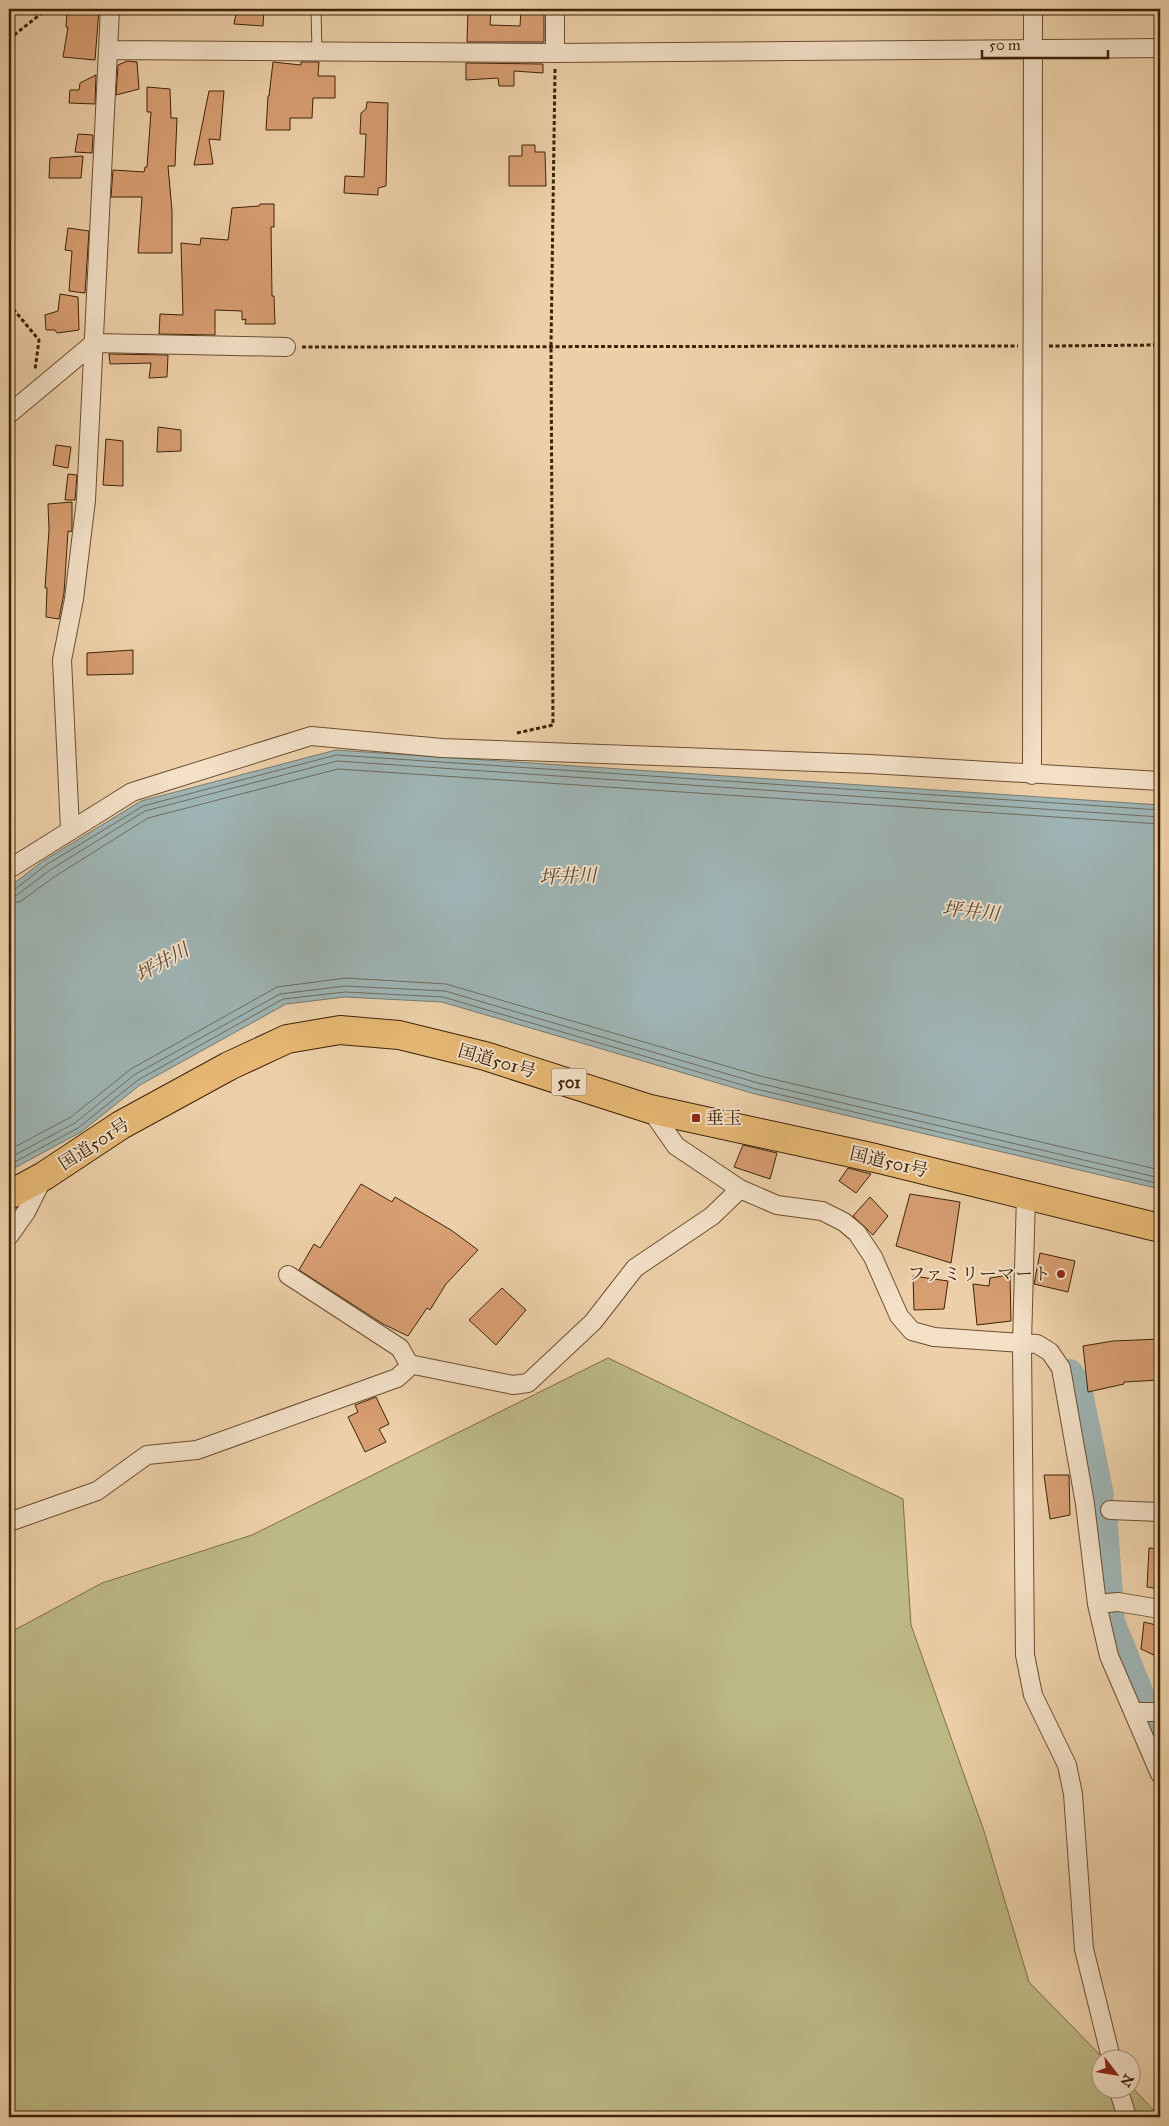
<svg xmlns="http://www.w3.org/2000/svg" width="1169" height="2126" viewBox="0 0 1169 2126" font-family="'IM FELL Great Primer','Noto Serif JP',serif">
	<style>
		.green { fill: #bdb985; stroke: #7e6e46 }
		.water { fill: #9eb4b4; stroke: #787a6f }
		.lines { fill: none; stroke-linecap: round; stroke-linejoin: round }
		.shore { stroke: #6e6b5e; stroke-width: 1 }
		.river { stroke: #9eb4b4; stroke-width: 30 }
		.building { fill: #d79e72; stroke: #3e2207 }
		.service-casing { stroke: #6a4e30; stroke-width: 11 }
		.minor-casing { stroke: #6a4e30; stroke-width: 20 }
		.trunk-casing { stroke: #3e2207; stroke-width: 30 }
		.path { stroke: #3e2207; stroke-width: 3; stroke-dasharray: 4 2.5; stroke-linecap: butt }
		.service { stroke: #f3e0c7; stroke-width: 9 }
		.minor { stroke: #f3e0c7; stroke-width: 18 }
		.trunk { stroke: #e6b874; stroke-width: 28 }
		.poi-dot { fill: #8f2418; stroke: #f3e0c7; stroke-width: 2 }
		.labels { text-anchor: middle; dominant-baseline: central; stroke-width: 4; stroke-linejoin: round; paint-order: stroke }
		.shield { fill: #f3e0c7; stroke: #745b41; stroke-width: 1 }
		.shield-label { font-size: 16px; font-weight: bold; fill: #3e2207 }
		.street-label { font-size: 18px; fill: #3e2207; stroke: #f3e0c7 }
		.poi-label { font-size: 18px; fill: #3e2207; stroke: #f3e0c7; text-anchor: start }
		.water-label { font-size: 19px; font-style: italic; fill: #564632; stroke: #f3e0c7 }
	</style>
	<rect width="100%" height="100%" fill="#edd0a9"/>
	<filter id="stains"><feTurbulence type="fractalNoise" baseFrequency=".004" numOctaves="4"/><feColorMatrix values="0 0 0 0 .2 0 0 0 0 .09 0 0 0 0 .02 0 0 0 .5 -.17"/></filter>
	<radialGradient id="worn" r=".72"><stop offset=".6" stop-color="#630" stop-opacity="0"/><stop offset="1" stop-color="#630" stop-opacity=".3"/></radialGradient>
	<path class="green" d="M608 1358 903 1499 911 1625 984 1831 1029 1982 1103 2058H1102V2088L1132 2087 1160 2117H9V1633L102 1583 252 1535Z"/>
	<path class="water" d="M336 750 1160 805V1189L755 1094 442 1002 345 997 286 1004 140 1085 81 1132 9 1171V887L43 861 141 801Z"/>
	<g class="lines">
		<path class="shore" d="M9 891 14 890 46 865 143 806 336 755 1160 810
			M9 897 17 895 50 870 145 811 337 761 1160 817
			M9 905 21 901 54 877 148 818 338 769 1160 824
			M9 1150 71 1117 131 1069 277 987 346 978 446 984 760 1076 1160 1170
			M9 1158 75 1123 134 1075 280 994 345 986 445 991 758 1083 1160 1178
			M9 1165 78 1128 138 1080 283 999 345 992 443 997 756 1089 1160 1184"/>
		<path class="river" d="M1069 1374 1077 1388 1099 1495
			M1102 1513 1110 1622 1160 1746"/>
	</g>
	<path class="building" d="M67 9H99L95 60 63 57 68 27H66Z
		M237 9H264L263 26 234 24Z
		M521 9H544V42H467L468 10 491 11 490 25 520 26Z
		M127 61 137 62 139 89 116 95 118 65Z
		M273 62 301 65V62H319L318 76H335V98H313L312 118H290V130H266L268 96H269Z
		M466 63 543 64V73L514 71V86H499L498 78 466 80Z
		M96 75 95 104 69 103 70 90H79L80 83Z
		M147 87 170 89 171 118H177L175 166H168L172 211V253H138L142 197H111L113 170 144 172 145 167H147L151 112H147Z
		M209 91H224L220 140 209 139 213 164 194 165Z
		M367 102 388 103 386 186 378 188V195L344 193 345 176 364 177 366 134H360L361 113 366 109Z
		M78 134 93 135 92 153 75 152Z
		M522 145H535V152H545L546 186H509V156H522Z
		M83 156 81 178H49L50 158Z
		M260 204H274V227H271L272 296H274L275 324H245L246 319 242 320V311L215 310V335L159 334 160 314 183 315 181 243 200 245 201 238 228 240 232 208 259 206Z
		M68 228 89 231 85 293 69 291 72 251 65 250Z
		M60 294 78 297 79 330 57 333 55 330H46L45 315 58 311Z
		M109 354 168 355 167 377 149 378 151 363 110 364Z
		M158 427 181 430V451L157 452Z
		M106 439 123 441V486L103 485Z
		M56 445 71 447 68 468 53 465Z
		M68 474 77 475 75 500H65Z
		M72 502V529L71 532 68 531 64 593 59 619 46 617 47 588H45L49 530 48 504Z
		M133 650V674L87 675V653Z
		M743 1145 777 1153 770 1179 734 1167Z
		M848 1168 871 1174 856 1193 839 1181Z
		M361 1184 392 1202 395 1197 451 1230 478 1250 446 1284 430 1310 427 1308 408 1336 383 1324 299 1270 314 1244 320 1248Z
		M910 1194 960 1202 951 1263 896 1246Z
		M870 1197 888 1216 873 1235 853 1216Z
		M1040 1253 1075 1261 1068 1292 1034 1284Z
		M1010 1275 1011 1321 977 1325 973 1284 989 1286 990 1278Z
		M913 1276 948 1281 944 1309 914 1310Z
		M502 1288 526 1310 496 1345 469 1320Z
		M1160 1339V1380L1124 1382V1384L1088 1392 1083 1346 1113 1341Z
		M376 1397 389 1424 379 1429 386 1442 365 1452 348 1417 358 1412 355 1405Z
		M1044 1475H1069L1070 1515 1050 1519Z
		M1149 1548 1160 1549V1589L1147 1587Z
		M1144 1622 1160 1626V1658L1141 1649Z"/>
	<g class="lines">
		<g class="service-casing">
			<path id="service" d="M316 9 317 53"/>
		</g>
		<g class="minor-casing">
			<path id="minor" d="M108 50 555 53 1160 48
				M555 53V9
				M9 414 94 343 286 347
				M1032 775 1033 9
				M70 829 62 660 74 599 86 500 110 9
				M9 869 132 792 311 736 442 748 870 764 1160 781
				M650 1109 676 1146 740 1189 777 1205 822 1211 844 1222 857 1233 873 1257 899 1316 912 1331 934 1337 1037 1344 1050 1352 1061 1368 1085 1504 1097 1604 1109 1656 1160 1774
				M1026 1195 1022 1343 1025 1655 1033 1695 1067 1765 1073 1794 1084 1949 1111 2058
				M9 1236 26 1212 44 1176
				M409 1364 513 1385 528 1383 593 1322 635 1268 712 1216 740 1189
				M1110 1510 1160 1512
				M9 1522 97 1491 147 1455 197 1450 397 1378 407 1369 409 1364 400 1348 288 1275
				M1097 1604 1118 1602 1160 1609
				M1134 1712H1160
				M1118 2088 1127 2117"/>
		</g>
		<g class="trunk-casing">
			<path id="trunk" d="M9 1195 44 1176 121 1125 229 1066 287 1039 340 1030 399 1035 485 1056 650 1109 875 1158 1160 1228"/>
		</g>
		<path class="path" d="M9 39 47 9
			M9 304 39 340 35 370
			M1049 346 1160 345
			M302 347 1018 346
			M517 733 553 725 551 347 555 68"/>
		<use href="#service" class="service"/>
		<use href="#minor" class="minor"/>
		<use href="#trunk" class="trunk"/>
	</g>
	<g class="poi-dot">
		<rect x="691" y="1113" width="10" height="10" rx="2.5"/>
		<circle cx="1061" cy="1274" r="5"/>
	</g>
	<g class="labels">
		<rect class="shield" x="551.5" y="1068.5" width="35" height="27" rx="4"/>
		<g class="shield-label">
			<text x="569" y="1082">501</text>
		</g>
		<g class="street-label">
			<text transform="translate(497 1061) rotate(16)">国道501号</text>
			<text transform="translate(94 1144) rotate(-33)">国道501号</text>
			<text transform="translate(889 1162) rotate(13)">国道501号</text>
		</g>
		<g class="poi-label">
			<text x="706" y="1118">垂玉</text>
			<text x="1051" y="1274" text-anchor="end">ファミリーマート</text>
		</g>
		<g class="water-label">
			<text transform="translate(568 876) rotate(-2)">坪井川</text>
			<text transform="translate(971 911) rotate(6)">坪井川</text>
			<text transform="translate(162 962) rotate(-29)">坪井川</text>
		</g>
	</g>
	<rect width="1169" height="2126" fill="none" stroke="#edd0a9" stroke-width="30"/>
	<rect x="10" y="10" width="1149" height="2106" fill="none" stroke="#3e2207" stroke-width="2.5"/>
	<rect x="15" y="15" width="1139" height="2096" fill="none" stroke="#3e2207"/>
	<g transform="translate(1116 2074) rotate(121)"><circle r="24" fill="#f3e0c7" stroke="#ab947a"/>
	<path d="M0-4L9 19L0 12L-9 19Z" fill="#8f2418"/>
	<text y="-8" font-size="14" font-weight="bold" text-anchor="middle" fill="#3e2207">N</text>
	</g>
	<path d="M982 50v8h126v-8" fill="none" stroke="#3e2207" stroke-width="2.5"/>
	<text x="989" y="50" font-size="15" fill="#3e2207" stroke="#f3e0c7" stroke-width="4" paint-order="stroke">50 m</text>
	<rect width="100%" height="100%" filter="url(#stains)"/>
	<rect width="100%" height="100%" fill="url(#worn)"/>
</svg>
